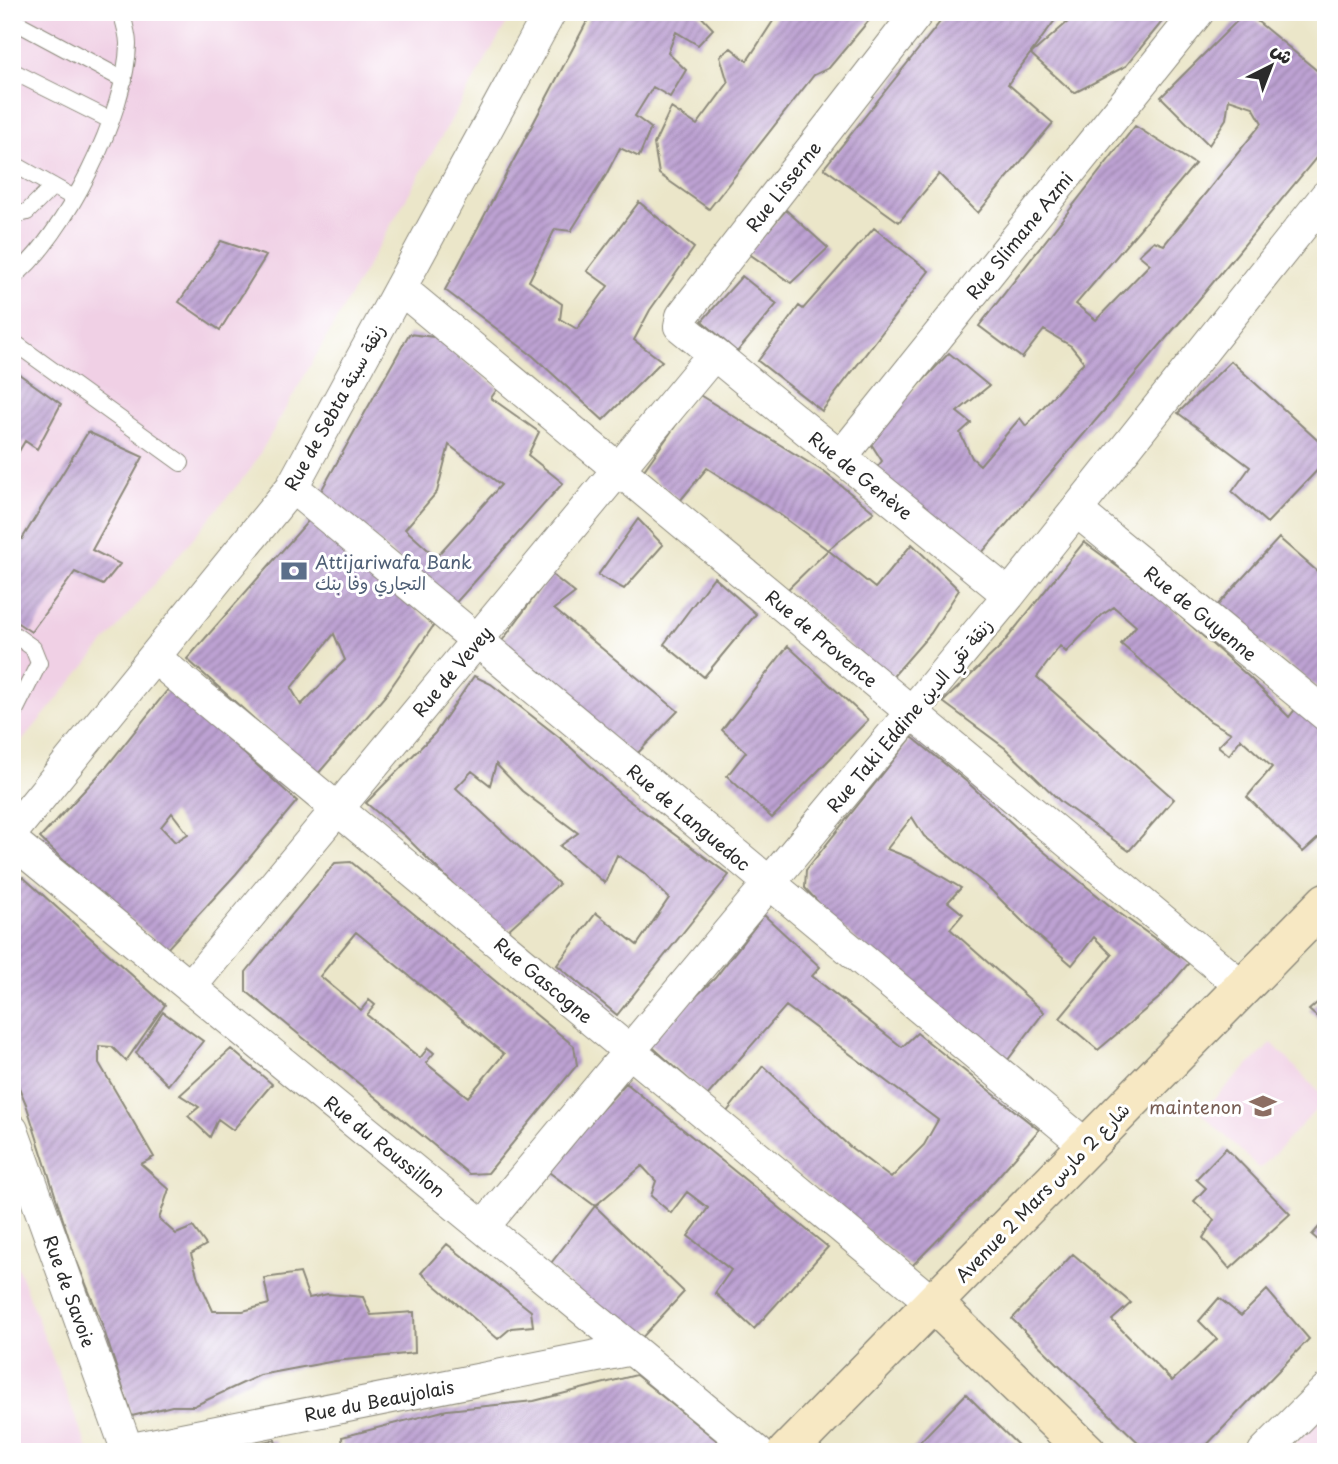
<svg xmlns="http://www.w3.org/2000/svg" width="1338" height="1464" viewBox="0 0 1338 1464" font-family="'Playpen Sans','Playpen Sans Arabic',sans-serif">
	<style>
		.built { fill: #f0d0e5 }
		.building { fill: url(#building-hatch); fill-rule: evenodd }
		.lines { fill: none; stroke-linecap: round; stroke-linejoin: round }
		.lane-casing { stroke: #8b887a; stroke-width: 18 }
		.street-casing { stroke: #8b887a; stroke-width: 34 }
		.secondary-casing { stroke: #8b887a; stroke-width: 41 }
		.lane { stroke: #fff; stroke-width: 16 }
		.street { stroke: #fff; stroke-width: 32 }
		.secondary { stroke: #f7e8c3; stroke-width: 38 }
		.labels { text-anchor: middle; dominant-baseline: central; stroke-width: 6; stroke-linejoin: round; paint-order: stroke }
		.street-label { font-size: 18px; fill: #2b2b2b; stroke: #fff }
		.service-label { font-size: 18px; fill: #4e5e75; stroke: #fff; text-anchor: start }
		.education-label { font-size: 18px; fill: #785e54; stroke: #fff; text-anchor: end }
	</style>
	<defs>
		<pattern id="building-hatch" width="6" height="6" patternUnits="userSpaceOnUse" patternTransform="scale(1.75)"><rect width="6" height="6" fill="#bda2d3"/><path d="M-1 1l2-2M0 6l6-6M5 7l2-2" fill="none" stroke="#9a84ab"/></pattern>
	</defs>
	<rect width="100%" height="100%" fill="#fff"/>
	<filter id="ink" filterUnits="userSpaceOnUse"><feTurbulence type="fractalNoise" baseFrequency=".0143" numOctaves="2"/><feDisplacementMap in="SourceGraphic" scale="14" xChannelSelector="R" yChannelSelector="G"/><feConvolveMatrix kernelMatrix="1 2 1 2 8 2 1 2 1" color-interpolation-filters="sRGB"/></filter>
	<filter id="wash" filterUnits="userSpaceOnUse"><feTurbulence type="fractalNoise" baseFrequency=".00686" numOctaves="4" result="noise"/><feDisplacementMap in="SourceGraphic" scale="28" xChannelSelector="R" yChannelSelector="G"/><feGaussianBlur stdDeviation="1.57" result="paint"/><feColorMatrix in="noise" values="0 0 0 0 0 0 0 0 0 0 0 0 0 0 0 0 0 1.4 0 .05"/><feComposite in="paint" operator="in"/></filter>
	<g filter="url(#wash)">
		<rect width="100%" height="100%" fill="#ebe6c9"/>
		<path class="built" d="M12 12H513L251 469 12 753Z
			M1272 1043 1326 1099 1260 1169 1200 1112Z
			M12 1253 89 1452H12Z
			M1326 1413V1452H1286Z"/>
		<g id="blocks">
			<path class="building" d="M592 12H697L713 29 698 45 676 32 668 53 686 70 670 97 653 87 635 116 651 128 639 157 620 148 606 175 571 231 555 229 529 281 562 304 560 319 577 329 608 286 587 271 639 202 694 248 650 310 634 340 662 361 603 420 533 356 445 290Z
				M779 12H876L829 68 814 75 709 209 659 174 654 144 671 108 697 125 728 83 720 56 731 48 747 61Z
				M948 12H1061L1008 84 1053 123 978 213 939 174 899 222 824 168Z
				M1084 12H1170L1126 66 1074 93 1031 54 1070 20Z
				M1246 12 1326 78V146L1186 315 981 554 874 471 882 461 868 439 949 353 989 386 957 412 971 423 960 433 972 458 980 465 1020 418 1026 426 1084 362 1071 346 1044 330 1022 358 979 326 1135 126 1195 164 1076 304 1096 320 1150 264 1139 255 1154 241 1164 245 1262 123 1253 107 1229 99 1226 119 1209 145 1161 97Z
				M786 210 828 248 791 283 748 253Z
				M874 228 929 271 822 411 758 361 799 306 803 309Z
				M221 241 266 256 220 330 179 302Z
				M742 276 777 304 737 352 702 321Z
				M409 334 434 337 498 388 491 398 539 432 528 455 563 483 452 607 321 491ZM449 445 501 485 436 557 405 529 437 492Z
				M1231 361 1326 448V461L1267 523 1232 492 1250 467 1178 413Z
				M12 369 61 404 37 449 25 441 12 463Z
				M698 394 824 472 874 512 828 550 779 514 707 468 680 501 644 470Z
				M88 432 143 457 92 550 120 564 103 585 75 572 31 632 12 619V535L22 539Z
				M638 519 663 545 624 589 598 575Z
				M309 520 434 625 385 696 317 775 187 659ZM334 634 345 660 301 705 291 688Z
				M1279 538 1326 579V695L1216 607Z
				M1084 542 1160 598 1249 677 1289 717 1297 707 1326 730V831L1303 852 1247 797 1272 767 1241 739 1229 755 1218 746 1231 733 1210 721 1121 644 1136 626 1114 607 1102 615 1066 652 1060 646 1037 677 1174 799 1129 851 1061 802 1005 748 943 702 1001 646Z
				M912 544 959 590 931 633 889 681 788 589 828 550 875 588Z
				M551 574 575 593 554 609 678 711 634 757 502 641Z
				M714 577 756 614 704 677 664 644Z
				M788 646 868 720 772 818 727 776 746 752 722 730Z
				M474 676 491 684 564 741 620 794 729 875 617 1015 557 965 596 913 637 945 669 898 644 873 617 855 605 883 560 846 578 833 522 791 496 764 490 785 472 771 456 788 559 884 507 931 470 901 405 836 366 803 435 733Z
				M170 687 297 801 236 874 167 949 97 892 40 838 107 766ZM172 813 188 834 175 842 161 827Z
				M912 737 967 782 1031 841 1115 910 1189 963 1159 998 1098 1050 1060 1018 1112 955 1094 937 1072 965 1028 927 987 886 924 836 912 817 887 849 912 859 961 888 948 902 963 914 950 929 1044 1012 1004 1065 839 925 805 888 806 870Z
				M351 862 574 1046 577 1065 488 1173 469 1174 246 991V972L290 917 335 863ZM356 932 504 1054 468 1097 426 1063 434 1053 428 1048 420 1058 367 1015 375 1005 369 1000 361 1010 320 976Z
				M23 877 165 1005 126 1061 112 1047 99 1046V1063L154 1157 141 1164 169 1189 159 1219 176 1234 193 1227 206 1245 191 1254 198 1278 213 1311H243L269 1304 264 1278 300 1273 309 1298 328 1294 363 1297 371 1315 414 1312 415 1353 335 1361 260 1375 194 1406H172L132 1416 101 1321 75 1257 26 1104 12 1071V889Z
				M764 915 820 967 812 976 902 1047 917 1033 1039 1130 979 1198 911 1267 726 1113 763 1066 849 1146 891 1178 924 1145 938 1120 786 1006 707 1096 648 1043 715 978Z
				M1326 995V1025L1309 1010Z
				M163 1012 203 1041 168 1085 136 1053Z
				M231 1049 272 1084 233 1130 218 1119 210 1137 188 1116 199 1107 180 1095Z
				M626 1083 828 1247 754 1329 715 1293 731 1270 688 1236 708 1208 687 1192 671 1213 651 1196 656 1181 642 1166 595 1206 684 1292 639 1341 548 1267 595 1206 546 1170Z
				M1226 1148 1290 1214 1230 1269 1203 1238 1214 1220 1194 1201 1206 1188 1196 1179Z
				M1326 1219V1247L1312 1235Z
				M447 1244 531 1311 533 1326 511 1328 498 1339 421 1273Z
				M1073 1254 1131 1303 1112 1320 1172 1381 1217 1339 1199 1321 1219 1298 1241 1316 1267 1290 1309 1339 1200 1452H1148L1012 1319Z
				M636 1375 721 1444 720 1452H343L342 1437 447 1410 534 1401Z
				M966 1394 991 1419 1025 1452H910Z
				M275 1440 278 1452H213V1450Z"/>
		</g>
	</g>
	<g filter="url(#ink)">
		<use href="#blocks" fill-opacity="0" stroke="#8b887a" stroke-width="2"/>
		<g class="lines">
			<g class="lane-casing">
				<path id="lane" d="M12 20 124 80
					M12 71 110 120
					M12 163 74 198
					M12 216 27 212 53 186
					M12 278C65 237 127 111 128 44 128 34 124 22 121 12
					M12 341 181 463
					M12 633 33 648 39 663 12 717"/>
			</g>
			<g class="street-casing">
				<path id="street" d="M918 12 682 316 680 326 1009 595
					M400 288 1243 987
					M840 458 1198 12
					M292 487 1087 1146
					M1077 511 1326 715
					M154 657 933 1303
					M12 832 292 487 550 12
					M12 841 757 1452
					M190 987 713 355
					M12 1130 128 1452
					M483 1227 1009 595 1326 196
					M127 1450 632 1349
					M1264 1452 1326 1390"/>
			</g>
			<g class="secondary-casing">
				<path id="secondary" d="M933 1303 1087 1452
					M787 1452 1326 902"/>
			</g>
			<use href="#lane" class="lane"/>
			<use href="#street" class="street"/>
			<use href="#secondary" class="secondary"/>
		</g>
	</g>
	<defs>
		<g id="bank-bare" transform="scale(2.1)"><path d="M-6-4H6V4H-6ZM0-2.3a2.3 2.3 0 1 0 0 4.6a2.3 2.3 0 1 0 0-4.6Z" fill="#5c6f8a" stroke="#fff" stroke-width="2.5" paint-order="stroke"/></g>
		<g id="school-bare" transform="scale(2.1)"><path d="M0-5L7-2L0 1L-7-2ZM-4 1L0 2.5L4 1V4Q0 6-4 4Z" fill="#8d6e63" stroke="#fff" stroke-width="2.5" paint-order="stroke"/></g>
	</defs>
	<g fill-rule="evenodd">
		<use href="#bank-bare" x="294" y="571"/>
		<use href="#school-bare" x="1263" y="1106"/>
	</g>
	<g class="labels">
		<g class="street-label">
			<text transform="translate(783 186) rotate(-52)">Rue Lisserne</text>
			<text transform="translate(1019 235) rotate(-51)">Rue Slimane Azmi</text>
			<text transform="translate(334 407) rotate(-61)">Rue de Sebta زنقة سبتة</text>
			<text transform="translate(861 475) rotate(39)">Rue de Genève</text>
			<text transform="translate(1201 613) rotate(39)">Rue de Guyenne</text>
			<text transform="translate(822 638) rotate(40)">Rue de Provence</text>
			<text transform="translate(452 671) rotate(-50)">Rue de Vevey</text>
			<text transform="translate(909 715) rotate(-50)">Rue Taki Eddine زنقة تقي الدين</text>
			<text transform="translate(689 817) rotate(40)">Rue de Languedoc</text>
			<text transform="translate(544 980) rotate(40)">Rue Gascogne</text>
			<text transform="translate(385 1146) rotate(39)">Rue du Roussillon</text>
			<text transform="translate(1042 1192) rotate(-46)">Avenue 2 Mars شارع 2 مارس</text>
			<text transform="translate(70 1291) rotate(70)">Rue de Savoie</text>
			<text transform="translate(379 1400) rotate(-11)">Rue du Beaujolais</text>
		</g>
		<g class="service-label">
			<text x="315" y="561">Attijariwafa Bank<tspan x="315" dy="21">التجاري وفا بنك</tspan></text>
		</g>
		<g class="education-label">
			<text x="1242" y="1106">maintenon</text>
		</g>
	</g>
	<rect width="1338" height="1464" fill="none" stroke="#fff" stroke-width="42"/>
	<g transform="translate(1271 66) rotate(42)" stroke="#ffffff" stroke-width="5" paint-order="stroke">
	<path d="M0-5L12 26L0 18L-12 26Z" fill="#2b2b2b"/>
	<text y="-10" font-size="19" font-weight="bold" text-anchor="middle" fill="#2b2b2b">ش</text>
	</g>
</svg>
